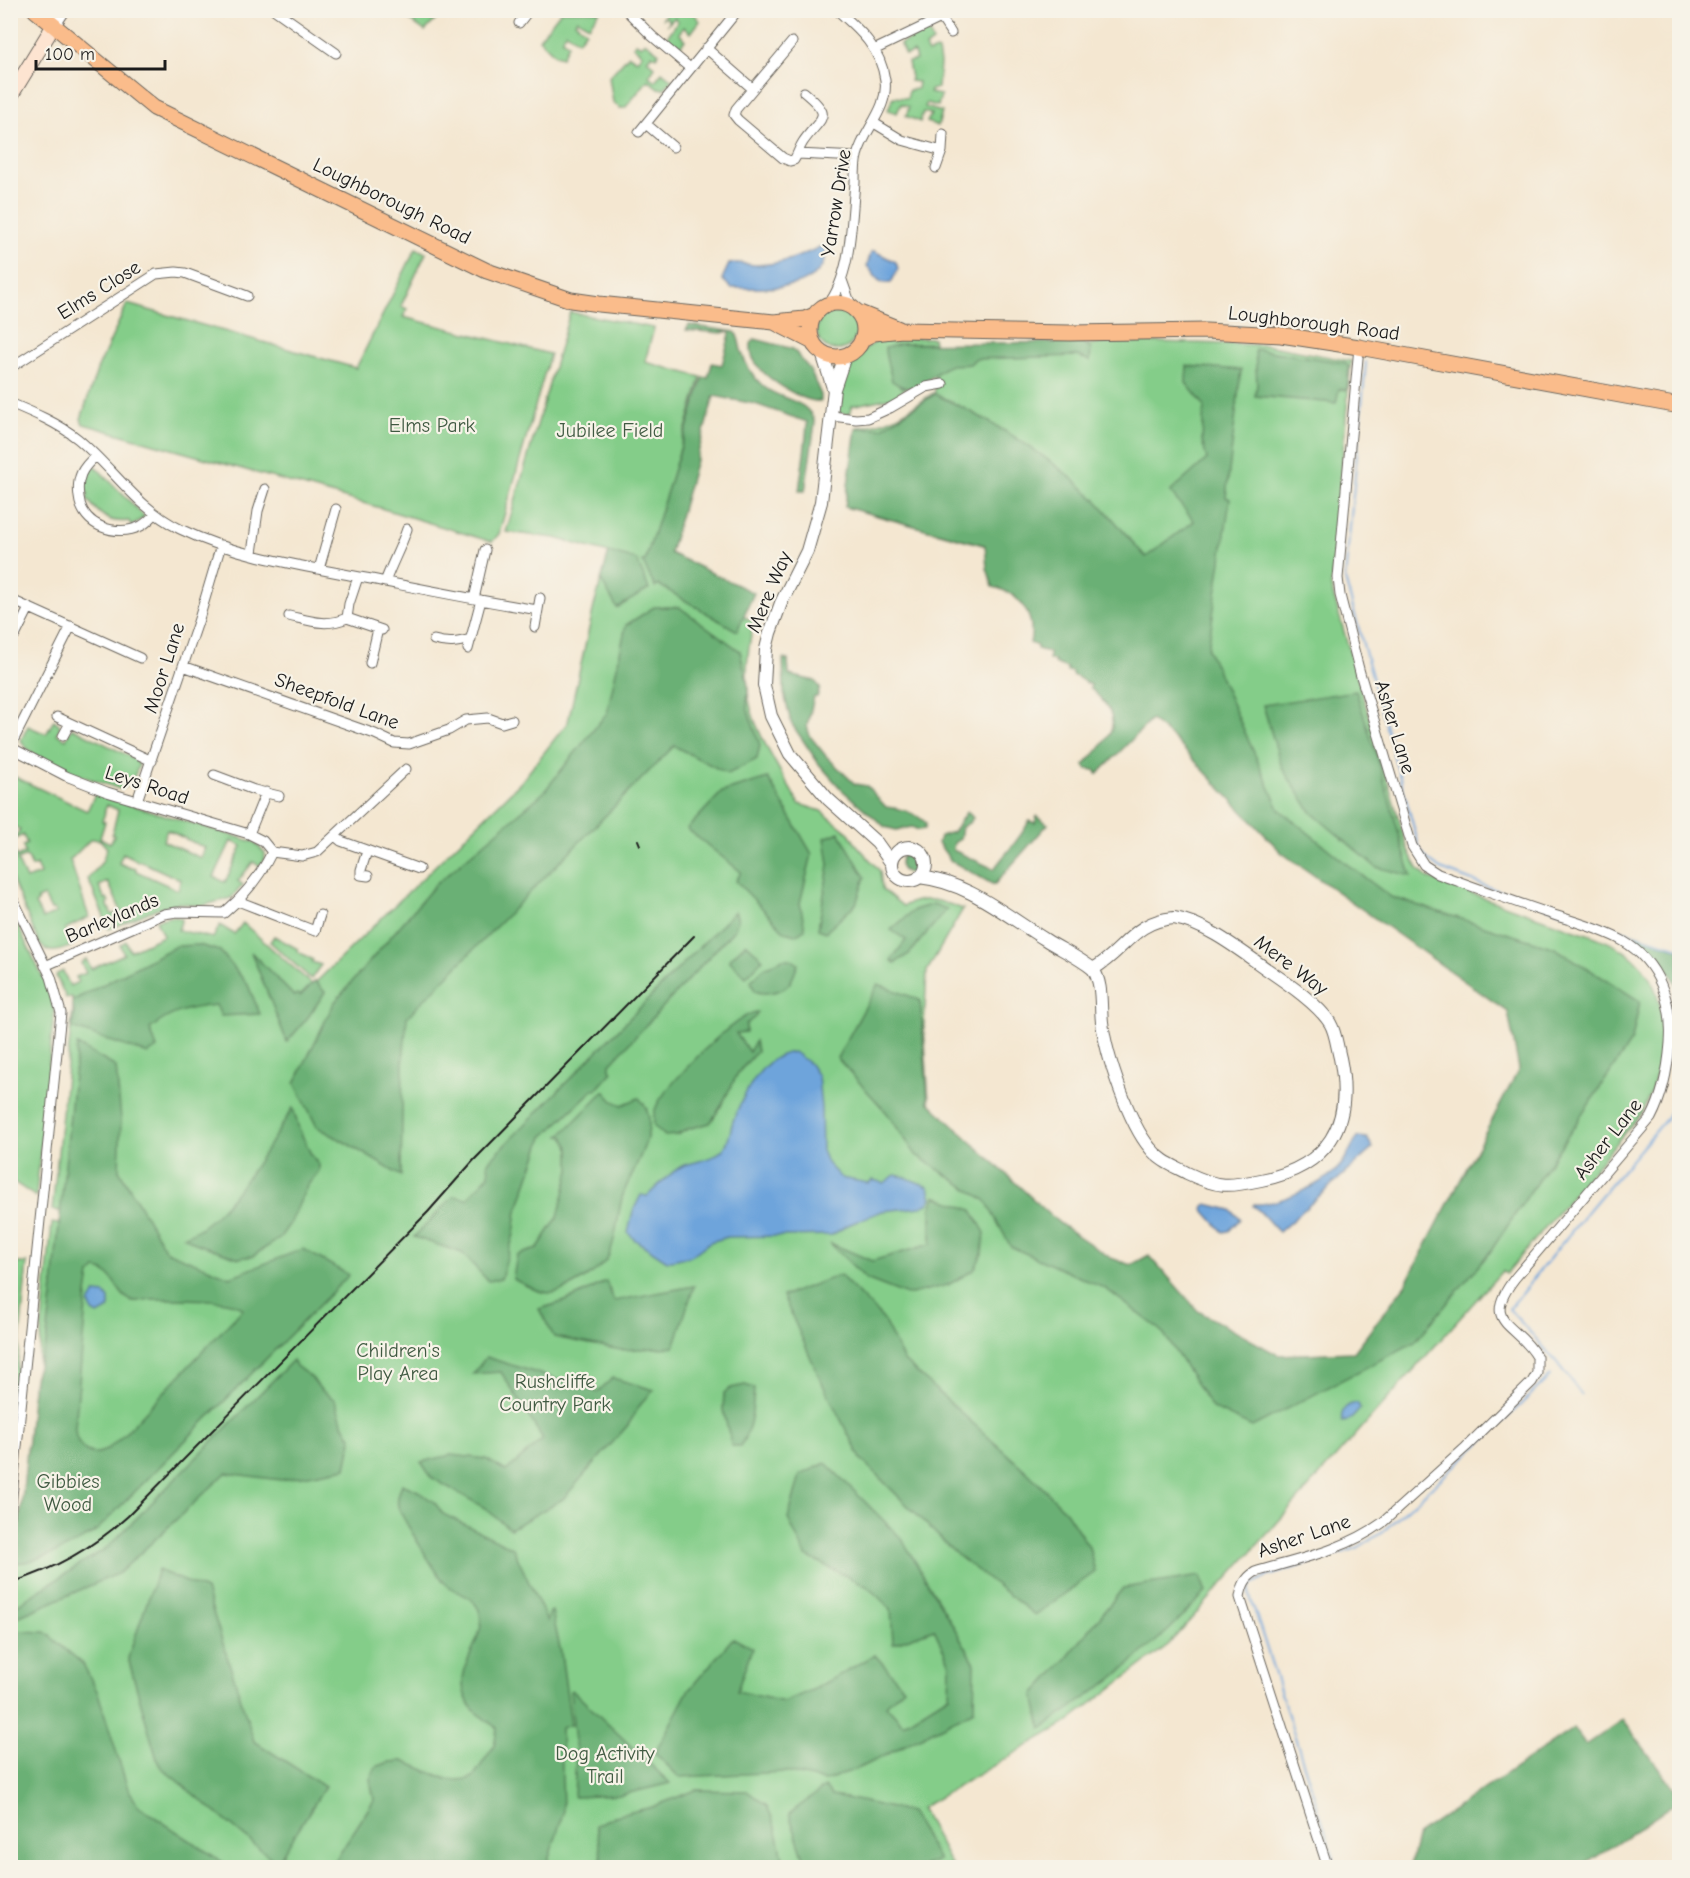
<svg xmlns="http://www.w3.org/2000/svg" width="1690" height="1878" viewBox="0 0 1690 1878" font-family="'Comic Neue',sans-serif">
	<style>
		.green { fill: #84cd89; stroke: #507452; stroke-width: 1.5; fill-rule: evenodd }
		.forest { fill: #6bb075; stroke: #446648; stroke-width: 1.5; fill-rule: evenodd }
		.water { fill: #6ea4db; stroke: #45607c; stroke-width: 1.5 }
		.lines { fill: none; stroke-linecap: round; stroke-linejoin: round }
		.stream { stroke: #6ea4db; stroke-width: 2 }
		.minor-casing { stroke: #68635b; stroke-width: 11 }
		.tertiary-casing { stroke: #68635b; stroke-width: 14 }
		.secondary-casing { stroke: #68635b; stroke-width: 16 }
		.primary-casing { stroke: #68635b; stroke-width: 17 }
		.minor { stroke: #fff; stroke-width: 9 }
		.tertiary { stroke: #fff; stroke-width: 12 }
		.secondary { stroke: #fde4d1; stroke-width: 14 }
		.primary { stroke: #fabc8b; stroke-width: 15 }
		.rail { stroke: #1c1c1c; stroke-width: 2 }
		.labels { text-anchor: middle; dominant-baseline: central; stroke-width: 4.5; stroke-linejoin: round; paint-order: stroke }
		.street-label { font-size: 20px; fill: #1c1c1c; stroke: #f7f3e8 }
		.park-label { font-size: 20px; fill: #405a42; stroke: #f7f3e8 }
	</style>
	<rect width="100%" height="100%" fill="#f7f3e8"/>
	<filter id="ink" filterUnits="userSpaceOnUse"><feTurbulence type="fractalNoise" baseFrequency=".0167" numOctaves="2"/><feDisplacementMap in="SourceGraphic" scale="12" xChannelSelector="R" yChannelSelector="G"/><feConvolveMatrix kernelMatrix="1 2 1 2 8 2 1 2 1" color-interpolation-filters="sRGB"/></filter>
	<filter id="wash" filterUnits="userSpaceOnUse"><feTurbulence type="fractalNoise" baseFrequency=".008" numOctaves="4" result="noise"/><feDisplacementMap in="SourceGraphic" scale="24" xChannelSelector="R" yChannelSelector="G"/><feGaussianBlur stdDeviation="1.35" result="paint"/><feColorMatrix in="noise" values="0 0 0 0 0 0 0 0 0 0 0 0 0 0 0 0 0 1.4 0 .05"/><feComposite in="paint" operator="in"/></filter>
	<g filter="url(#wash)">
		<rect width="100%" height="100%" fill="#f4e7d1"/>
		<path class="green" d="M406 11V10L444 11 425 31 405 17Z
			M561 11H600L589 26 577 19 575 22 586 31 578 41 566 32 562 39 568 44 562 57 555 55 539 39Z
			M666 11H697L694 14 700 21 691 33 684 27 679 33 685 40 680 47 667 37 678 21 674 18 667 25 670 21 665 17 663 18 667 12Z
			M928 30 933 42 925 47 928 53 936 50 938 51 940 63 938 88 930 90V93L941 95 938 106 927 103 925 107 942 112 938 126 927 122 931 114 923 112 920 122 906 116 909 107 901 104 897 113 888 110 893 97 907 98 909 90 917 89 918 82 910 81 911 78 908 62 916 60 914 52 905 55 900 44Z
			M645 42 659 53 656 57 652 54 647 60 655 67 649 76 655 81 662 72 672 80 664 89 658 88 648 80 625 108H620L613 102 609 77 629 55 637 60 642 54 633 46 636 43 641 46Z
			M416 248 426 253 401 306 407 309 403 317 550 354 499 534 492 542 377 507 83 424 81 419 97 370 127 304 356 368Z
			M817 330a20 20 0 1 1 40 0a20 20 0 1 1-40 0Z
			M570 312 654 328 645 362 701 377 646 565 754 622C747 650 744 681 751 709 760 741 783 775 799 804L821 811 849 833 856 844 880 871 882 889 903 906C927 895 939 900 963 909L927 971 924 1026 929 1102 972 1151 1019 1193 1158 1296 1291 1377 1347 1373 1536 1096 1521 1004 1307 843 990 547 845 507 857 427C892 424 906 411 935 392L934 348 1153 342 1265 345 1351 361 1331 587 1408 851 1419 870 1428 878C1472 894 1515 909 1558 924 1580 932 1607 939 1626 952 1677 989 1667 1063 1642 1112L1506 1274 1502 1271 1168 1645 1065 1724 921 1808 952 1867H11L10 1629 15 1576H11L10 1558 19 1559 52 1223 59 1224 61 1211 52 1210 73 1008 72 997 66 998 56 976 57 974 63 971 70 986 78 982 76 977 86 973 81 963 86 959 91 969 124 954 120 945 126 941 130 951 163 936 156 920 173 916 182 919 178 930 213 938 220 925 234 934 243 923 313 985 521 782 568 722 594 606 609 553 555 538 506 532Z
			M893 338H933L934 343 901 344 890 368 892 380 901 387H907L895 397 851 406 850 414 837 413 841 374 850 360 878 340Z
			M90 465H94L145 517 131 526 129 521C108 524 99 514 87 499L88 493 81 488 82 482Z
			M54 720 59 724 60 727 57 734 66 739 70 731 73 728 135 759 139 765C135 776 131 785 120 789 96 780 30 763 21 740L28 726 46 734Z
			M11 775 87 811 95 794 254 842 265 853 264 861 259 866 253 862 238 881 243 885 231 898 201 906 179 903 156 909 109 929 88 879 102 862 107 848 100 840 91 839 70 860 89 917 65 929 72 946C58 951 49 956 39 943L11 877 10 843 17 857 25 853 23 846 27 844 23 835 11 841V833L16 836 20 830 11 824ZM107 805 118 810 112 834 114 836 110 843 100 838 105 822 102 821 105 813 104 812ZM167 830 205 848 201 858 163 841ZM231 841 242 846 225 882 214 877ZM123 853 139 862 140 861 181 880 178 890 136 871V868L132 867 131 868 119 863ZM24 857 28 858 32 867 36 865 40 874 26 879 17 860ZM108 882 121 911 112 915 107 903 109 902 107 898 105 899 99 886ZM44 896 51 910 54 909 56 913 43 919 35 904 38 902 37 899Z
			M10 910 51 994 54 1012 36 1197 11 1180Z
			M274 936 298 949 297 951 313 960 312 962 321 965 311 979 270 942Z
			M15 1263H27L11 1435 10 1265Z"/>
		<path class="forest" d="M689 325 735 332C739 337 739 343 741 350 745 364 752 376 763 386 780 401 808 398 815 423L806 485 805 491H799C802 467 806 445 807 422L755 404 714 396 670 553 754 593 737 631 659 585 655 587 642 561H645L703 377 708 378 712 363 722 365 730 334 729 331 722 333 686 330Z
			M755 339 793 349 810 370 821 395V401C803 403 762 377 754 360 750 354 751 349 751 342Z
			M1082 342 1091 348 1090 361 1077 356 975 359 970 364C964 365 956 364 951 365 927 373 922 401 892 381 890 368 885 361 885 348L901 344Z
			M1255 349 1346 363 1349 368 1347 390 1339 389 1336 403 1255 396 1257 385Z
			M1187 366 1241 370 1226 497 1230 499 1208 649 1279 809 1348 865 1391 897 1555 948 1640 1001 1632 1040 1490 1252 1415 1342 1252 1427 1212 1408 1162 1331 1106 1289 1011 1247 985 1200 916 1155 887 1113 837 1058 878 984 920 1000 928 1102 1059 1223 1111 1258 1131 1265 1149 1255 1198 1311 1278 1355 1354 1352 1405 1285 1519 1069 1508 1012 1282 853 1174 739 1151 720 1098 774 1095 770 1086 769 1084 765C1113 735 1127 721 1090 688L1091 685C1083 683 1081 677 1072 675V672L1067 671V668L1054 663 1055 661 1049 659V652L1037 649V646L1030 643C1036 616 1020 593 993 587L987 568 985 545 845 507 856 428H882L935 394C995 422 1050 455 1097 501 1114 519 1129 539 1146 557L1194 521 1170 492 1207 459 1202 441 1204 405 1186 383Z
			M609 552 637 560 649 589 617 608 601 580Z
			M654 607H679L740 651 748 685 747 708 760 745 757 759 728 774 674 746 407 1017 403 1061 401 1176 348 1144 317 1127 295 1083 334 1003 435 885 543 793 607 713 626 625Z
			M783 659 788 660 789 675 815 681 820 688 817 697H814L807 726 810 736 826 756 855 784 867 786 886 807C900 808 916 813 926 823L925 829 918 830 912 827 896 830 885 827 842 790 819 764 791 723 784 693Z
			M1356 691 1378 760 1411 876 1376 867 1312 813 1282 768 1263 705Z
			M768 778 812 854 800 903 805 929 795 935 785 932 736 881 741 872 687 829 722 792Z
			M967 811 973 818 969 823 962 827 960 839 954 843 953 850 994 869C1005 853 1020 840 1029 821L1035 823 1037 816 1048 824 994 885 951 861 938 843 940 836 953 832Z
			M839 832 865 877 856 904 826 932 818 929 829 865 825 838Z
			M900 863a10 10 0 1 1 20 0a10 10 0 1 1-20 0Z
			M933 904 947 909 909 954 895 963 891 960 906 940 891 930 914 910Z
			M735 911 738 920 734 930 610 1064V1069L612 1072 596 1090 594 1089 543 1137 517 1211 514 1234 501 1279 488 1281 462 1253 414 1237 454 1196 467 1199 489 1175 488 1162Z
			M1632 933 1679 949V991C1671 966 1651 950 1632 933Z
			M746 943 763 959 746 977 729 960Z
			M199 945 220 951 248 985 260 1014 221 1016 216 1005C189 1008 172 1011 150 1029L157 1048 148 1054 72 1028 74 1013 72 1001 176 946Z
			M251 952 294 996 297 994 300 996 315 981 325 992 309 1016 287 1042Z
			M783 959H791L798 964C795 971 793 981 787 986 781 992 763 995 755 991L751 981 764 968Z
			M757 1012 755 1017 746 1024V1032L736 1033 749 1052 755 1041 757 1051 738 1073 720 1108 710 1123 688 1129 677 1135 665 1136 654 1126C653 1117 654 1110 658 1103 669 1083 735 1014 757 1012Z
			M77 1045 116 1067 121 1119 119 1170 166 1251 230 1277 303 1249 349 1275 98 1529C79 1544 39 1562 16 1563L34 1378 46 1344 52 1296ZM96 1269C115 1270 117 1299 134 1301 140 1302 146 1299 152 1299 170 1299 232 1297 243 1309L126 1432C120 1438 112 1447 104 1451 86 1459 75 1443 75 1428L87 1294 90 1275Z
			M604 1091 613 1101 622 1105 639 1098C666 1124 632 1168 623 1195 617 1214 617 1240 608 1257 602 1270 565 1292 551 1293 537 1293 524 1284 513 1279L517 1255 537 1249 558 1217 570 1170V1150L564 1136H560Z
			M293 1108 299 1129 311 1154 319 1165V1171L307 1186 291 1222 279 1239 253 1256 239 1258 195 1243 184 1236C223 1226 271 1141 293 1108Z
			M935 1196 972 1210 985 1233 982 1254 974 1270 948 1285 907 1295 866 1279 830 1243 872 1261 931 1244V1209Z
			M840 1275 883 1319 904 1361 1027 1472 1065 1510 1089 1547 1095 1572 1035 1615 956 1554 861 1459 822 1383 783 1296Z
			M606 1281 614 1301 694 1286 674 1347 621 1350 554 1337 539 1309C564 1303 584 1294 606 1281Z
			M486 1357 597 1392 613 1378 654 1390 641 1404 628 1425 563 1499 510 1529 485 1508 432 1478 421 1462 451 1455 486 1459 506 1471 543 1439 501 1372 473 1374Z
			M293 1360 296 1366 312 1378 321 1390 335 1400 342 1422 352 1439 346 1468 281 1480 226 1473 119 1573 13 1619 14 1604 17 1605 108 1547Z
			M745 1385 754 1388C753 1407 752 1430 740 1446H732L723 1410 724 1393 731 1388Z
			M826 1463 902 1539 975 1663 974 1710 866 1765 825 1781 785 1772 679 1777 655 1753 688 1691 733 1638 752 1648 737 1691 784 1702 812 1690 875 1655 904 1688 886 1705 903 1724 949 1695 950 1664 934 1629 893 1644 891 1609 868 1587 806 1556 788 1519 800 1475Z
			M402 1484 418 1491 435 1503 443 1514 513 1548 547 1621 550 1612 552 1611 561 1653 571 1725 561 1728 563 1814 546 1867H331L374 1800 370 1779 376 1767 389 1762 403 1761 447 1779 457 1780 468 1779 473 1777 494 1746 497 1728C489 1722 479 1716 472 1708 443 1670 494 1638 478 1608 471 1594 456 1594 446 1584 439 1578 399 1513 398 1506 396 1498 400 1491 402 1484Z
			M158 1570 206 1590 254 1741 325 1787 277 1863 164 1770 158 1763 128 1658Z
			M1200 1576 1206 1592 1169 1630 1112 1679 1041 1729 1034 1694 1066 1659 1123 1588Z
			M17 1631 45 1632 83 1664 98 1693 127 1786 138 1806 230 1867H11L10 1634Z
			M572 1690 670 1783 621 1795 574 1797 576 1753 570 1691Z
			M1623 1720 1679 1795V1801L1581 1867H1412L1411 1862 1418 1834 1574 1728 1586 1745Z
			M825 1787 831 1796 846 1798 910 1812 939 1860 920 1867H807L789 1814Z
			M696 1790 747 1791 767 1806 776 1827 785 1867H603L596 1825 615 1816 652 1807Z"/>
		<path class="water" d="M822 246 826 249C826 294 761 288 731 288L722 279 729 264C737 261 748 265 757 265 783 264 799 257 822 246Z
			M874 251 896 262 898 269 891 283C877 285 876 275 867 266L871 252Z
			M794 1052 810 1064 818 1076 821 1108 822 1150 827 1163 841 1178 868 1183 873 1180 884 1183 895 1175 905 1177 929 1187 932 1198 928 1204 921 1207 882 1211 848 1225 832 1235 728 1237 710 1242 691 1256 667 1261 635 1240 628 1233 633 1211 641 1195 647 1196C656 1188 672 1171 682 1166 696 1161 714 1160 724 1148 730 1140 730 1130 733 1121 743 1095 763 1054 794 1052Z
			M1358 1137 1367 1138 1373 1148 1279 1232C1270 1224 1261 1210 1253 1206L1254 1204C1275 1206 1326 1183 1340 1166 1348 1157 1351 1146 1358 1137Z
			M1207 1204 1231 1210 1240 1219 1229 1231 1223 1232 1203 1209 1204 1206Z
			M95 1293 105 1294 109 1299V1309L98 1315 93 1312 89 1304Z
			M1358 1403 1360 1409C1354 1416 1351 1421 1342 1422 1340 1410 1346 1404 1358 1403Z"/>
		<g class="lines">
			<path class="stream" d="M1366 362 1345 579 1420 850 1428 860 1441 869 1496 890 1606 926 1680 948
				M1581 1394 1555 1360 1509 1309 1588 1211 1666 1119 1672 1108 1680 1076
				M1337 1868 1249 1593 1251 1585 1265 1577 1357 1548 1381 1533 1490 1434 1550 1376"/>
		</g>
	</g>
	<g filter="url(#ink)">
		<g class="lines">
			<g class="minor-casing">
				<path id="minor" d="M275 10 336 53
					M626 10 652 36 690 68
					M936 10 951 33
					M519 23 529 10
					M792 42 736 109 734 115 738 120 783 158 790 161 794 160C798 154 799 148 803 142 821 116 835 118 804 92
					M706 48 753 89
					M876 49 941 18
					M874 123 902 140 942 151
					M646 124 673 147
					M639 132 738 10
					M798 154 857 157
					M936 168 942 151 943 134
					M842 280 852 308
					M827 306C852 275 851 222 855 183 855 174 855 164 857 156 864 129 889 109 885 80 881 49 860 30 837 10
					M10 368 156 274 176 272 185 273 247 296
					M10 403C34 413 58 423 78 439 113 468 138 509 180 529 244 560 318 568 386 582 437 592 487 602 538 610
					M832 416 856 419 868 418 890 408 926 387 943 384
					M96 456C90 461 84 467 81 474 78 481 78 490 79 497 82 526 116 538 141 526 147 523 151 518 155 514
					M252 553 258 511 265 489
					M319 569 336 509
					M358 577 349 604 347 618 382 630
					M385 582C392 563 401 547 407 529
					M474 599 485 550
					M14 601 140 658
					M289 616C311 621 326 627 347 618
					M535 627 540 598
					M16 634 29 608
					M434 640C448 644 457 643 471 639
					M468 649 481 600
					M370 663 378 629
					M183 666 375 734 394 743 409 744 449 730 466 720 488 718 502 723 512 720
					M57 717 152 761
					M63 736 70 723
					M10 747 66 776 107 792 249 834 263 841 272 852
					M10 747 71 626
					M214 775 254 790 279 796
					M137 801 199 619 221 545
					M249 834 266 792
					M335 836 341 841 419 869
					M367 851 361 870V875L368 876
					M272 852 302 856 317 852 406 769
					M10 893 51 977 61 1013 10 1516
					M238 901 315 931 320 915
					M45 966 164 914 177 912 224 913C243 897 261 875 272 852
					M1328 1868 1240 1597C1242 1586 1245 1578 1255 1572 1299 1559 1345 1550 1382 1523L1466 1447 1532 1382 1537 1373V1357C1517 1322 1479 1325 1515 1278L1651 1118C1663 1095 1668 1069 1670 1043 1673 1003 1659 962 1623 941 1600 928 1571 921 1545 912 1509 900 1474 887 1438 874L1424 865 1412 846 1360 673 1340 595 1338 578 1359 347"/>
			</g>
			<g class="tertiary-casing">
				<path id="tertiary" d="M54 25 64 10
					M822 353 833 388
					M845 356 834 389 821 502 807 551 781 603 770 633 766 649 764 685 771 716 790 754 828 799 877 843 892 864
					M892 864a17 17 0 1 1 34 0a17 17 0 1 1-34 0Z
					M919 877C968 882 1005 915 1046 940 1062 950 1078 957 1093 969
					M1174 918C1206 923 1242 952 1268 970 1287 983 1318 1004 1330 1023 1336 1033 1337 1047 1340 1058 1354 1125 1328 1167 1261 1180 1228 1187 1218 1188 1187 1173 1174 1166 1160 1161 1150 1148 1129 1123 1106 1056 1102 1022 1100 1005 1103 984 1093 969 1125 951 1133 921 1174 918Z"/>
			</g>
			<g class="secondary-casing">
				<path id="secondary" d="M10 97 54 25"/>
			</g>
			<g class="primary-casing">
				<path id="primary" d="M35 10 154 108 487 271 571 300 599 304 774 322 805 319 815 315
					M810 330a27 27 0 1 1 54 0a27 27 0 1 1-54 0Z
					M857 312 899 329
					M774 322 813 342
					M862 339 874 333 902 330 1070 333 1206 331 1281 335 1359 347 1680 406"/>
			</g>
			<use href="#minor" class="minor"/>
			<use href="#tertiary" class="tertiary"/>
			<use href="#secondary" class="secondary"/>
			<use href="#primary" class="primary"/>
			<path class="rail" d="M638 840 640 845
				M10 1583C56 1569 93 1548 128 1516L428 1212 474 1160 694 936"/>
		</g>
	</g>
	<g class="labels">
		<g class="street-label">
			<text transform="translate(392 201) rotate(26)">Loughborough Road</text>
			<text transform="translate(836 203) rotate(-81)">Yarrow Drive</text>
			<text transform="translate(99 290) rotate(-32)">Elms Close</text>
			<text transform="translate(1314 323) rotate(7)">Loughborough Road</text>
			<text transform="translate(769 592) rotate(-67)">Mere Way</text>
			<text transform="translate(164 668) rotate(-72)">Moor Lane</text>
			<text transform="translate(337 701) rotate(20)">Sheepfold Lane</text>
			<text transform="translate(1395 727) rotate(73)">Asher Lane</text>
			<text transform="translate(147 785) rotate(18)">Leys Road</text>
			<text transform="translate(112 918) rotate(-23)">Barleylands</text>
			<text transform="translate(1291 965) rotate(37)">Mere Way</text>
			<text transform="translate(1608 1139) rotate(-52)">Asher Lane</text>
			<text transform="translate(1304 1536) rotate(-19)">Asher Lane</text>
		</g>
		<g class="park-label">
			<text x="432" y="425">Elms Park</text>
			<text x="610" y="430">Jubilee Field</text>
			<text x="398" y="1350">Children's<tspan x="398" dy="23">Play Area</tspan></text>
			<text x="555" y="1381">Rushcliffe<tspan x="555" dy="23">Country Park</tspan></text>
			<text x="68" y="1481">Gibbies<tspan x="68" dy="23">Wood</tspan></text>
			<text x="605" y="1753">Dog Activity<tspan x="605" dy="23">Trail</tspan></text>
		</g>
	</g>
	<rect width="1690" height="1878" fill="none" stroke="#f7f3e8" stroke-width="36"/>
	<path d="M36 60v9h129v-9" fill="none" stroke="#1c1c1c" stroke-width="3"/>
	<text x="45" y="60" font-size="18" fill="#1c1c1c" stroke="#f7f3e8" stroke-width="4.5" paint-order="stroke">100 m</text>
</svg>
